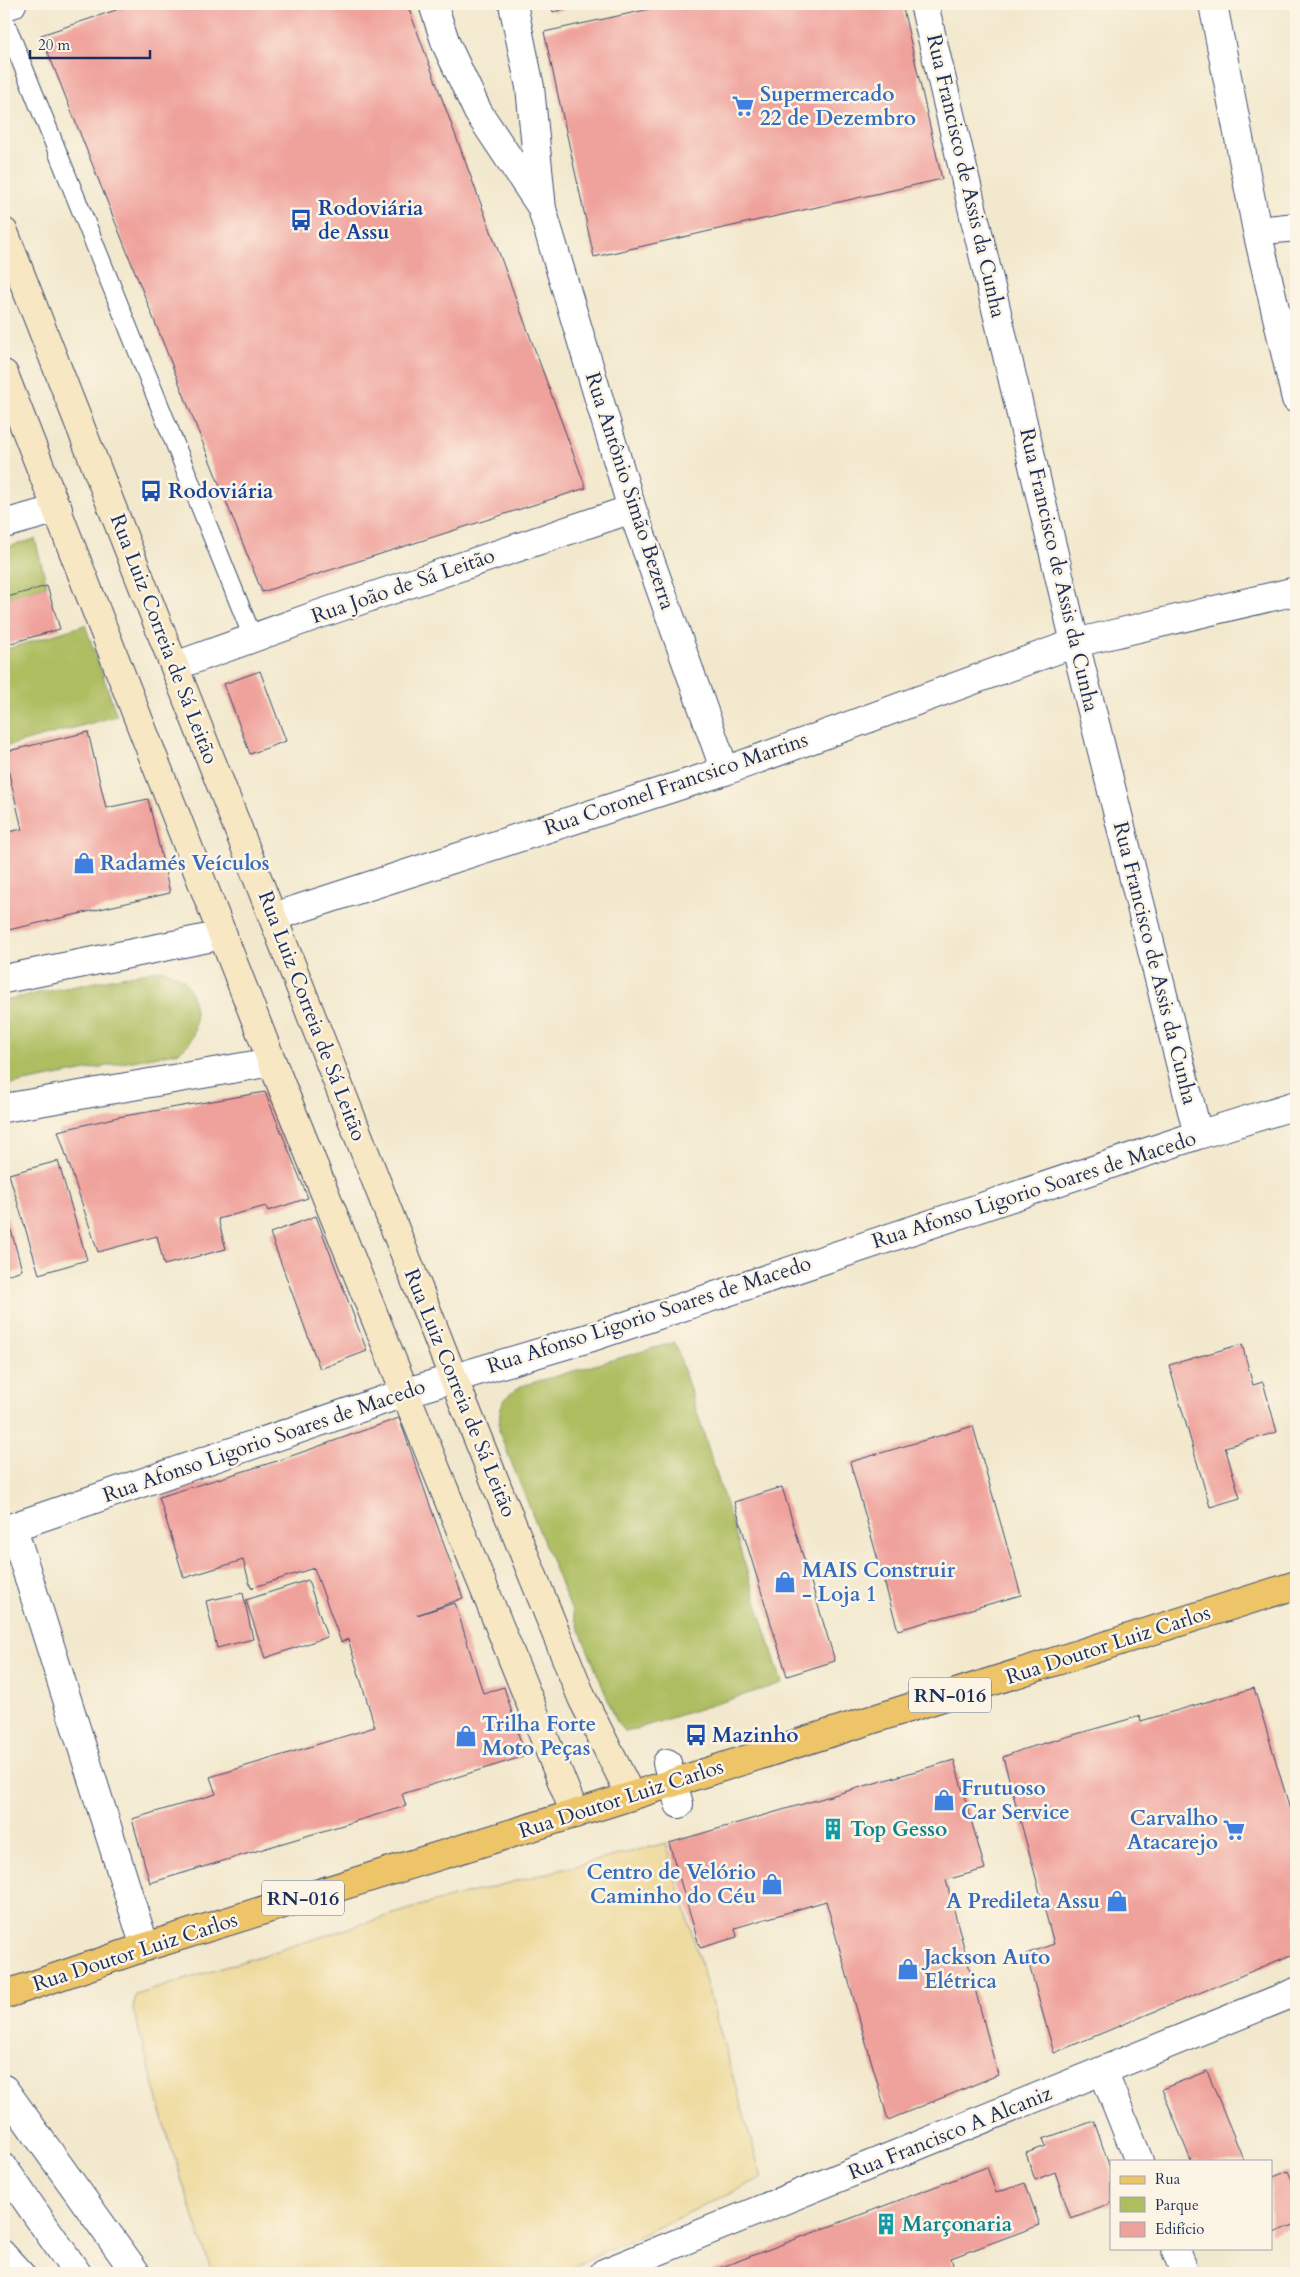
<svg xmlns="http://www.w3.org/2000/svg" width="1300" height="2277" viewBox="0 0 1300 2277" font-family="Cardo,serif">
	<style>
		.green { fill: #adbd60; stroke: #64765f }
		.sand { fill: #eeda9e; stroke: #84847e }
		.building { fill: #efa19b }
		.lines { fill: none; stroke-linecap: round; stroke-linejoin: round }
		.service-casing { stroke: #3b4b6f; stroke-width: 20 }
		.pedestrian-casing { stroke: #3b4b6f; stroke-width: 30 }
		.minor-casing { stroke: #3b4b6f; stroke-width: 30 }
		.tertiary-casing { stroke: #3b4b6f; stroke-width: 30 }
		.secondary-casing { stroke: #3b4b6f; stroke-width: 30 }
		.primary-casing { stroke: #3b4b6f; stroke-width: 30 }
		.service { stroke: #fff; stroke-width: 18 }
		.pedestrian { stroke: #fff; stroke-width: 28 }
		.minor { stroke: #fff; stroke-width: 28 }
		.tertiary { stroke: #fff; stroke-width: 28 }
		.secondary { stroke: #f8e7c3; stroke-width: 28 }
		.primary { stroke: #eec469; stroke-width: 28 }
		.labels { text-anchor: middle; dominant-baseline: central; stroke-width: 5; stroke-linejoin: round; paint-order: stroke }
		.shield { fill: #fcf5e5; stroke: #5e6a86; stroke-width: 1 }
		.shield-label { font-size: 20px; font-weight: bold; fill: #1b2f5e }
		.shop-label { font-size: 21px; font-weight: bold; fill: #366cbe; stroke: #fcf5e5; text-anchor: start }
		.street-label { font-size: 21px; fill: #1b2f5e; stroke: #fcf5e5 }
		.transit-label { font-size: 21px; font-weight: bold; fill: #164399; stroke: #fcf5e5; text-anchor: start }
		.culture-label { font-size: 21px; font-weight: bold; fill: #0d838f; stroke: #fcf5e5; text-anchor: start }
	</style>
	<rect width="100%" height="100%" fill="#fcf5e5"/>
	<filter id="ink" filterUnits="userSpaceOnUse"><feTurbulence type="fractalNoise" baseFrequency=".02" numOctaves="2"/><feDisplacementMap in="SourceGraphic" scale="10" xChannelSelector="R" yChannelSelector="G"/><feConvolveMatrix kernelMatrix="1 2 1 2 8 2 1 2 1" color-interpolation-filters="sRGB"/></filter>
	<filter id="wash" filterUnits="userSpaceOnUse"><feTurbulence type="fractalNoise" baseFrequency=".0096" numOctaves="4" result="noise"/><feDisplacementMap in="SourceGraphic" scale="20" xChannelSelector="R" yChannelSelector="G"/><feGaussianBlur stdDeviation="1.12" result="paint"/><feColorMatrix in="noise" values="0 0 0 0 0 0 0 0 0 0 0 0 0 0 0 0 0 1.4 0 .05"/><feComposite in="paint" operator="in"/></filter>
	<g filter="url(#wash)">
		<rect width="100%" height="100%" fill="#f2e8cd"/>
		<path class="green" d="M35 539 47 586 4 598V548Z
			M85 625 117 716 4 747V650Z
			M162 969C167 972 175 974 180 977 195 987 200 1026 190 1041 188 1045 183 1049 179 1052L4 1086V1000Z
			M675 1342 782 1683 626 1732 617 1722 499 1432C500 1406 498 1402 521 1386Z"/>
		<path class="sand" d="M666 1843 762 2178 561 2273H212L170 2144 133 2009 136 1995 426 1904Z"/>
		<g id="blocks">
			<path class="building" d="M134 4H407L586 488 262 592 41 35Z
				M551 4H583L553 12Z
				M673 4H902L942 179 594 257 544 32Z
				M47 586 60 629 4 645V598Z
				M260 671 286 741 250 754 224 684Z
				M88 732 106 808 148 799 170 893 4 931V833L22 829 4 752Z
				M265 1092 308 1198 268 1211 266 1206 218 1219 226 1249 164 1265 157 1236 98 1252 58 1131 118 1117Z
				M58 1161 87 1260 39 1274 9 1174Z
				M4 1205 22 1270 4 1276Z
				M316 1216 367 1351 320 1369 270 1233Z
				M1242 1344 1253 1385 1263 1382 1277 1432 1225 1447 1240 1498 1210 1507 1169 1365Z
				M399 1418 463 1598 417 1615 455 1603 483 1693 504 1687 525 1756 402 1794 406 1806 150 1883 132 1819 216 1794 210 1777 375 1727 348 1639 341 1642 314 1568 251 1588 243 1560 184 1578 159 1497 277 1461Z
				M973 1426 1021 1595 898 1630 850 1462Z
				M782 1487 835 1661 787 1676 734 1502Z
				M308 1580 327 1637 265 1658 246 1600Z
				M243 1593 253 1639 217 1648 206 1601Z
				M1254 1688 1290 1809 1296 1807V1953L1054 2053 1026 1954 1054 1944 1003 1757 1024 1749 1140 1716 1141 1721Z
				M954 1760 985 1869 946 1880 998 2075 888 2120 826 1901 735 1928 737 1937 700 1948 669 1843Z
				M1207 2071 1244 2161H1191L1162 2089Z
				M1094 2121 1111 2171V2204L1071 2219 1055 2172 1035 2180 1026 2153 1046 2146 1043 2139Z
				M987 2167 996 2193 1025 2183 1040 2225 951 2258 956 2273H706Z
				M1288 2171 1296 2191V2224L1271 2234V2178Z"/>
		</g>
	</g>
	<g filter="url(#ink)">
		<use href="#blocks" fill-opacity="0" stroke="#3b4b6f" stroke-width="1"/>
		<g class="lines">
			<g class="service-casing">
				<path id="service" d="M4 19 253 638
					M4 2249 26 2273"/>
			</g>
			<g class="pedestrian-casing">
				<path id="pedestrian" d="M667 1763 679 1804"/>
			</g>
			<g class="minor-casing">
				<path id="minor" d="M433 4 446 44 478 112 540 205
					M513 4 530 87 542 209 632 509 725 771
					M924 4 1075 643 1198 1135
					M1213 4 1257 231 1296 399
					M4 6 12 4
					M1257 231 1296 227
					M4 524 58 509
					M175 666 317 615 632 509
					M273 917 725 771 1075 643 1296 591
					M4 979 223 935
					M4 1108 272 1062
					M13 1528 145 1947
					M4 1530 404 1393 592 1337 1198 1135 1296 1105
					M1103 2071 1139 2161
					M1175 2248 1185 2273
					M604 2273 1296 1992"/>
			</g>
			<g class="tertiary-casing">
				<path id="tertiary" d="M4 2089 136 2273
					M4 2168 77 2273"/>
			</g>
			<g class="secondary-casing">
				<path id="secondary" d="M4 232 453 1377 582 1698 631 1796
					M4 374 272 1062 575 1814"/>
			</g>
			<g class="primary-casing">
				<path id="primary" d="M4 1995 145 1947 603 1805 1296 1585"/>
			</g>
			<use href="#service" class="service"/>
			<use href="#pedestrian" class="pedestrian"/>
			<use href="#minor" class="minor"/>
			<use href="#tertiary" class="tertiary"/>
			<use href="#secondary" class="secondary"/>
			<use href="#primary" class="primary"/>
		</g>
	</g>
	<defs>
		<g id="supermarket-bare" transform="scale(1.725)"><path d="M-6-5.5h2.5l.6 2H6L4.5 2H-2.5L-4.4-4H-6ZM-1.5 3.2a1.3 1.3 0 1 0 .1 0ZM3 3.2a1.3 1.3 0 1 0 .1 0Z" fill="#3f7fe0" stroke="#fcf5e5" stroke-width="2.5" paint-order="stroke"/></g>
		<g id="bus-bare" transform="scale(1.725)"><path d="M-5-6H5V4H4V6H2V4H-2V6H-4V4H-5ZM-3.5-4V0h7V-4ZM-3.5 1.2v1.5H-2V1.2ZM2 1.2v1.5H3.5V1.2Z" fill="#1a4fb4" stroke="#fcf5e5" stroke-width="2.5" paint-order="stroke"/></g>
		<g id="shop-bare" transform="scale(1.725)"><path d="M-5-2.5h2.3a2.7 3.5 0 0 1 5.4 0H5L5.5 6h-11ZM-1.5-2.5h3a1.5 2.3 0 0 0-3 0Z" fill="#3f7fe0" stroke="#fcf5e5" stroke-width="2.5" paint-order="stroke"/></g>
		<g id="building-bare" transform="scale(1.725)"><path d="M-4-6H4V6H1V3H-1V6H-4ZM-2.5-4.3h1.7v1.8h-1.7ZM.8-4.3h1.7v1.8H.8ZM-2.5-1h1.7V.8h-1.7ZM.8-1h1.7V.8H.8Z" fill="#0f9aa8" stroke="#fcf5e5" stroke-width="2.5" paint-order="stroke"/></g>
	</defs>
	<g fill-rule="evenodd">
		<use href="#supermarket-bare" x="743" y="106"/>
		<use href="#bus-bare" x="301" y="220"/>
		<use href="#bus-bare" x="151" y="491"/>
		<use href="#shop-bare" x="84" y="863"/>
		<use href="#shop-bare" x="785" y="1582"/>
		<use href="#bus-bare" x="696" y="1735"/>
		<use href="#shop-bare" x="466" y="1736"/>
		<use href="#shop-bare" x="944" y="1800"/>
		<use href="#building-bare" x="833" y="1829"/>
		<use href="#supermarket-bare" x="1234" y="1830"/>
		<use href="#shop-bare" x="772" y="1884"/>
		<use href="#shop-bare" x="1117" y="1901"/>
		<use href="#shop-bare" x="908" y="1969"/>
		<use href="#building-bare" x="886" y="2224"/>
	</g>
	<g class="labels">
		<g class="shield">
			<rect x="909" y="1677.5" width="82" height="35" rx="4"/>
			<rect x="262" y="1880.5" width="82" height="35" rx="4"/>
		</g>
		<g class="shield-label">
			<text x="950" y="1695">RN-016</text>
			<text x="303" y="1898">RN-016</text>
		</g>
		<g class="shop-label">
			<text x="760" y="94">Supermercado<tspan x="760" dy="24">22 de Dezembro</tspan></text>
			<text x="100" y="863">Radamés Veículos</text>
			<text x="802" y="1570">MAIS Construir<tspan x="802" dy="24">- Loja 1</tspan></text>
			<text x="482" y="1724">Trilha Forte<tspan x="482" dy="24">Moto Peças</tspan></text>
			<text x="961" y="1788">Frutuoso<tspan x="961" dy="24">Car Service</tspan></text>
			<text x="1218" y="1818" text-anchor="end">Carvalho<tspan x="1218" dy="24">Atacarejo</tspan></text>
			<text x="756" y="1872" text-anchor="end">Centro de Velório<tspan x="756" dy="24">Caminho do Céu</tspan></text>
			<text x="1100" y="1901" text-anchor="end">A Predileta Assu</text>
			<text x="924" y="1957">Jackson Auto<tspan x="924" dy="24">Elétrica</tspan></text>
		</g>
		<g class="street-label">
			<text transform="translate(966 176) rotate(77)">Rua Francisco de Assis da Cunha</text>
			<text transform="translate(630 491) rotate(72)">Rua Antônio Simão Bezerra</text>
			<text transform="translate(1059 570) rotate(77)">Rua Francisco de Assis da Cunha</text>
			<text transform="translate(403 586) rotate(-19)">Rua João de Sá Leitão</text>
			<text transform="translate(164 639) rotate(69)">Rua Luiz Correia de Sá Leitão</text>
			<text transform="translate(676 784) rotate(-19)">Rua Coronel Francsico Martins</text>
			<text transform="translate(1155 963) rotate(76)">Rua Francisco de Assis da Cunha</text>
			<text transform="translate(312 1016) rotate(69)">Rua Luiz Correia de Sá Leitão</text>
			<text transform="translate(1034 1190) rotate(-18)">Rua Afonso Ligorio Soares de Macedo</text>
			<text transform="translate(649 1315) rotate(-18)">Rua Afonso Ligorio Soares de Macedo</text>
			<text transform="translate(460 1393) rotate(68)">Rua Luiz Correia de Sá Leitão</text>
			<text transform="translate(264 1441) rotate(-19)">Rua Afonso Ligorio Soares de Macedo</text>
			<text transform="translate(1108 1645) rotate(-18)">Rua Doutor Luiz Carlos</text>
			<text transform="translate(621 1799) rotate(-18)">Rua Doutor Luiz Carlos</text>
			<text transform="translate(135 1952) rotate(-18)">Rua Doutor Luiz Carlos</text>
			<text transform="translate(950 2133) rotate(-22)">Rua Francisco A Alcaniz</text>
		</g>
		<g class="transit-label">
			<text x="318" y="208">Rodoviária<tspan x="318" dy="24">de Assu</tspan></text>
			<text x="168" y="491">Rodoviária</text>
			<text x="712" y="1735">Mazinho</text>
		</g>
		<g class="culture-label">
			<text x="850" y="1829">Top Gesso</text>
			<text x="902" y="2224">Marçonaria</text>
		</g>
	</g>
	<rect width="1300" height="2277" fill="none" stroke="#fcf5e5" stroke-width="20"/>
	<rect x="1110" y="2160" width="162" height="90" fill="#fcf5e5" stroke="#a2a6af"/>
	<rect x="1120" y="2176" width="25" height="8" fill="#eec469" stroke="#a2a6af"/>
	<text x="1155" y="2184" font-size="15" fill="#1b2f5e">Rua</text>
	<rect x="1120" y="2197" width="25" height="15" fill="#adbd60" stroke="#a2a6af"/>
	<text x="1155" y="2210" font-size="15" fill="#1b2f5e">Parque</text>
	<rect x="1120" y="2222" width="25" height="15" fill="#efa19b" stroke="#a2a6af"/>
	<text x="1155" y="2234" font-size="15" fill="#1b2f5e">Edifício</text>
	<path d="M30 50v8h120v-8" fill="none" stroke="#1b2f5e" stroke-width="2.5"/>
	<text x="38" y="50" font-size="15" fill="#1b2f5e" stroke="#fcf5e5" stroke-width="4" paint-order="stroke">20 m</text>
</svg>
